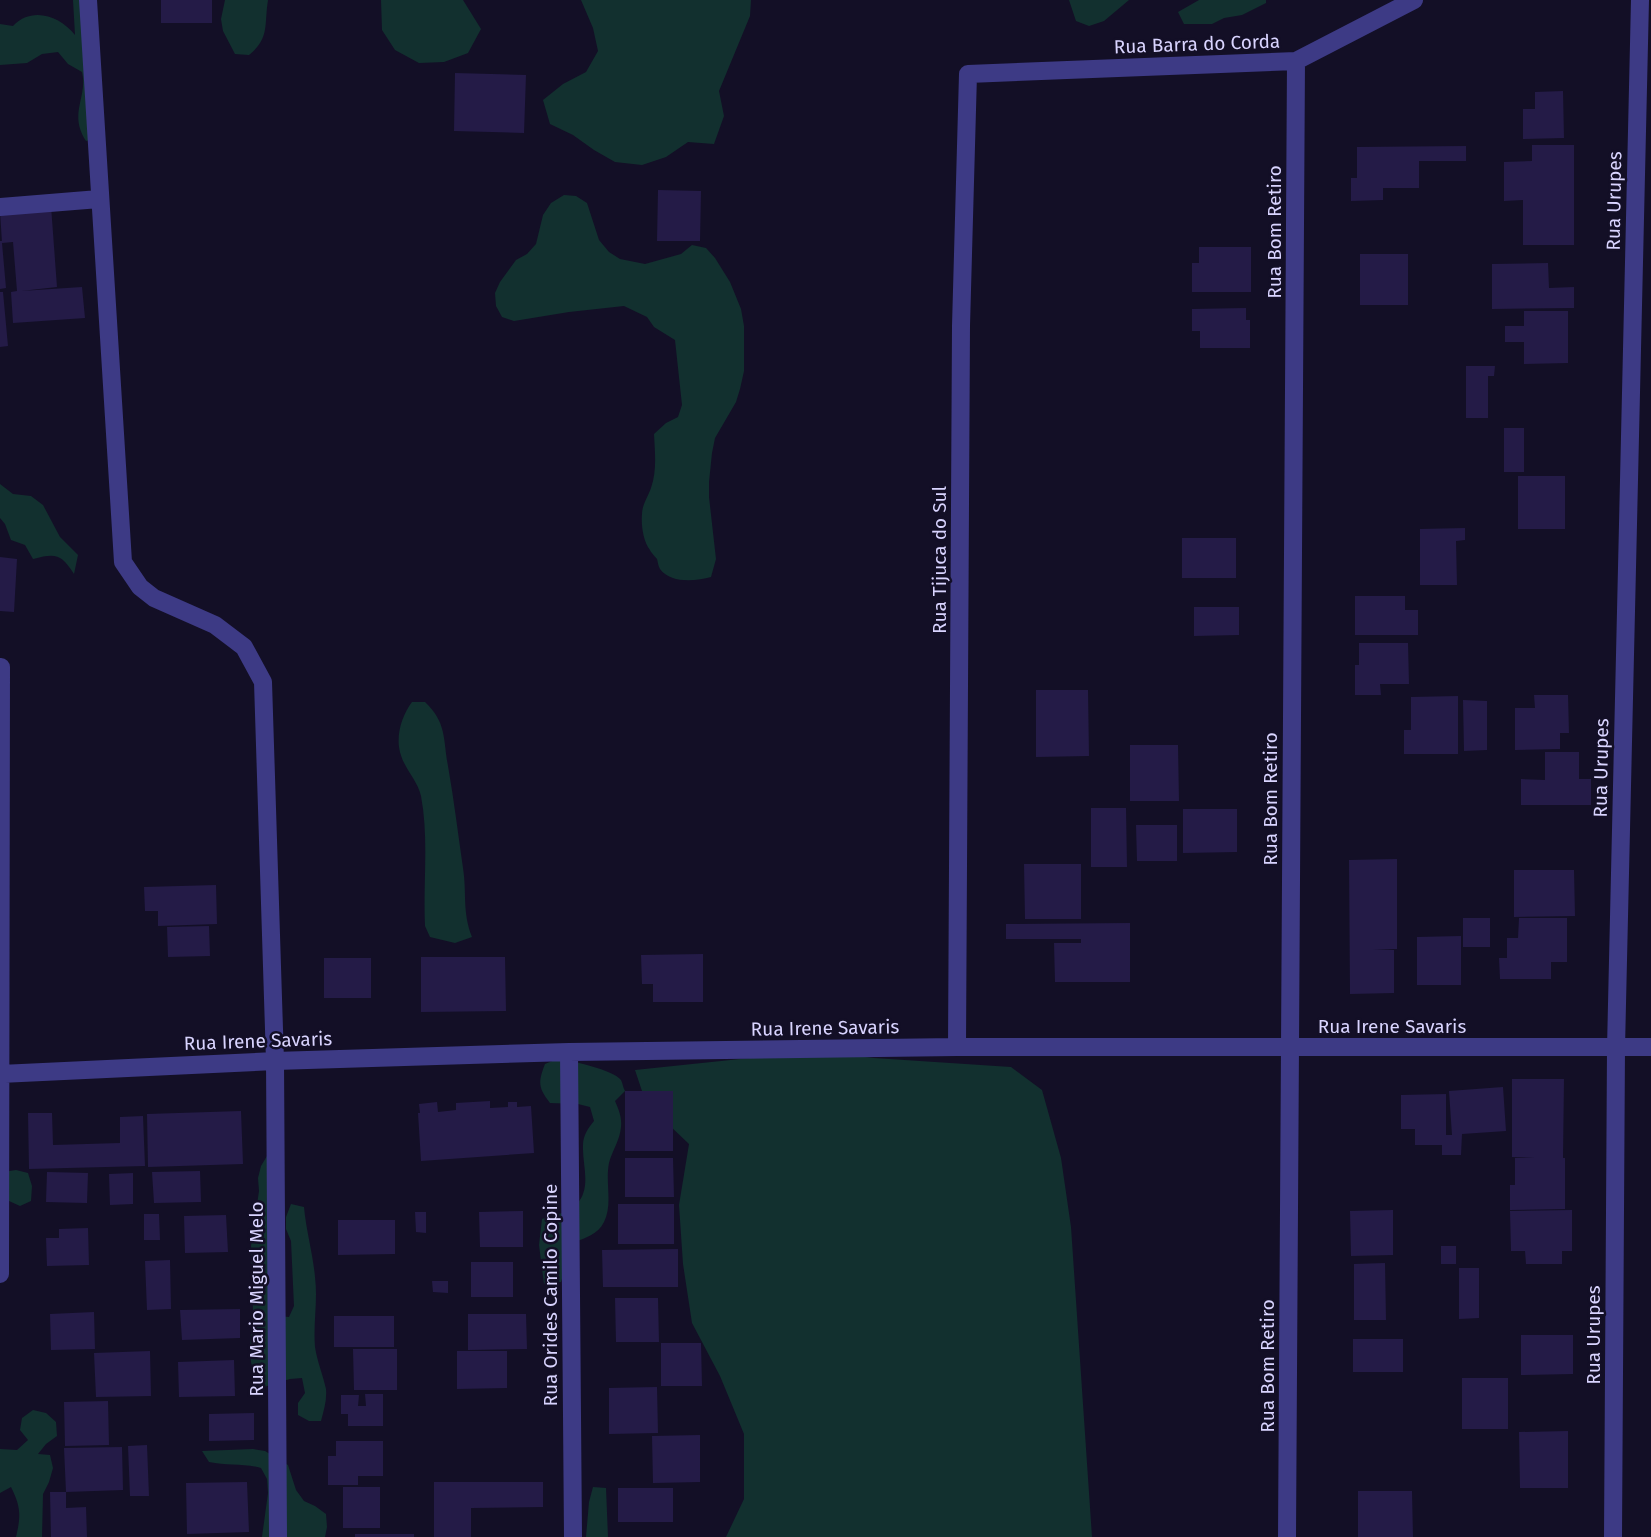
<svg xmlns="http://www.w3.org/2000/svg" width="1651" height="1537" viewBox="0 0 1651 1537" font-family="'Fira Sans',sans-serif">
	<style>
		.green { fill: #12302f }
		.building { fill: #241b47 }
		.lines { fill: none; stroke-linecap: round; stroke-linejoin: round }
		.minor { stroke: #3d3a85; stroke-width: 18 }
		.labels { text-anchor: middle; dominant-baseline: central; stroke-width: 5; stroke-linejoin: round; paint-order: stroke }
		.street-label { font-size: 19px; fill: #d9d4ff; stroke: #130f26 }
	</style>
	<rect width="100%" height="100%" fill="#130f26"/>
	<path class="green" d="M73 0H88L94 139 86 141C68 113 88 98 82 72L68 64 58 52 42 54 27 63 0 65V24L13 26C32 6 60 16 75 35Z
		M225 0H268C264 25 270 38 249 55L235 54 223 31 221 19Z
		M381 0H463L481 29 468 53 444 62 419 63 395 50 382 30Z
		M581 0H751L750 16 719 91 724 116 714 144 688 142 666 157 642 165 615 162 594 150 573 135 550 124 543 100 563 84 586 72 598 51 593 28Z
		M1069 0H1129L1104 21 1089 26 1076 21Z
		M1199 0H1266V3L1242 15 1224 18 1212 24H1184L1178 12Z
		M564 195 576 196 587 203 599 240 609 252 620 259 645 264 681 254 692 245 706 248 715 258 730 282 741 309 744 326V371L740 389 736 402 715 438 712 453 709 482V497L716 559 711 577C696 581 671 584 660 569 658 566 658 562 657 559 656 558 650 551 650 550 643 541 641 525 642 514 642 505 648 497 651 488 657 471 655 453 654 434L666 423 678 417 682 405 675 340 654 327 647 317 624 306 569 312 514 321 502 317 496 306 495 293 500 282 516 260 527 254 536 244 543 215 551 203Z
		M0 484 13 494 31 496 43 505 60 537 78 555 74 574C61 554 56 553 33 559L25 545 11 540 5 524 0 518Z
		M412 702H425C447 723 443 739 448 766 454 800 458 834 463 868 467 894 462 911 472 937L455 943 430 937 425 926C423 883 429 838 421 796 417 778 402 768 399 747 397 731 403 714 412 702Z
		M816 1051 874 1058 1011 1067 1042 1090 1061 1158 1071 1227 1092 1537H726L744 1499V1434L720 1376 692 1323 683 1264 679 1205 689 1144 646 1103 635 1070Z
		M557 1059C570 1060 614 1070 621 1080 623 1084 623 1088 625 1091L615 1101C619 1110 622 1118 621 1127 620 1140 612 1151 609 1163 605 1183 613 1204 604 1222 598 1234 586 1238 574 1242L561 1282 544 1284 539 1245 542 1219C553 1215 569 1213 577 1204 592 1187 582 1165 583 1145 583 1136 588 1128 594 1121L590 1107 578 1104 550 1103C538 1088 538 1082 545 1064Z
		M267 1156 278 1161 277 1316 289 1317 294 1306 291 1241 286 1229V1217L291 1204 304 1207C306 1230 313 1254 315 1277 318 1301 313 1323 315 1347 317 1361 323 1375 326 1389 327 1400 324 1410 321 1421H309L298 1415V1403L305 1393 302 1378 290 1379 264 1387 254 1374 251 1362 250 1348 253 1311 251 1246 259 1191 258 1178 261 1166Z
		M16 1170 28 1173 32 1186 31 1201 20 1206 9 1201 3 1172Z
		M33 1410 46 1413 56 1422 57 1436 46 1444 38 1454 50 1455 53 1468 49 1482 43 1494 42 1537H16C21 1516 21 1507 11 1487L0 1493V1449L17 1450 28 1440 20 1430 22 1418Z
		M253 1449 265 1451 288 1465 296 1490 304 1501 315 1506 326 1514 327 1527 325 1537H262L268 1493 267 1479 261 1468C244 1463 227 1466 209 1462L202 1451Z
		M593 1487 606 1488 608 1537H586L589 1502Z"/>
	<path class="building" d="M161 0H212V23H161Z
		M455 73 526 75 524 133 454 131Z
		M1563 91 1564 138 1523 139V109H1535V92Z
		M1532 145H1574V245H1523V200L1504 201V162L1532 161Z
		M1466 146V161H1419V188H1383V200L1351 201V178H1357V147Z
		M658 190 701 191 700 241H657Z
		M51 206 57 287 21 291 82 287 85 318 13 323 11 292 17 291 13 242 2 243 6 288 0 289V241H2V243L0 211Z
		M1199 247H1251V292H1192V263H1199Z
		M1360 254H1408V305H1360Z
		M1548 263 1549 288 1574 287V308L1492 309V264Z
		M0 292H3L8 346 0 347Z
		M1246 308V320H1250V348H1200V331H1192V309Z
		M1524 311H1568V363L1524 364V342H1505V326H1524Z
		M1466 366H1495L1494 376H1488V418H1466Z
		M1504 428H1524V472H1504Z
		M1518 476H1565V529H1518Z
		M1465 528V540L1456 541 1457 585H1420V529Z
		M1182 538H1236V578H1182Z
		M0 557 17 559 14 612 0 611Z
		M1355 596H1405V610H1418V635H1355Z
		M1194 607H1239V635L1194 636Z
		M1359 643H1408L1409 684H1380L1381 695H1355V665H1359Z
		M1036 690H1088L1089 756 1036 757Z
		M1534 695H1568L1569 733H1560V749L1515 750V708H1535Z
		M1458 696V754H1404V730H1411V697Z
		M1463 700 1487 701V750L1464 751Z
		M1130 745H1178L1179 801H1130Z
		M1545 752H1579V779H1591V805H1521V779L1545 780Z
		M1091 808H1126L1127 867H1091Z
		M1183 809H1237V852L1183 853Z
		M1136 825H1177V861H1137Z
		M1397 859V949H1373L1394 950V993L1350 994 1349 860Z
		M1024 864H1081V919H1025Z
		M1514 870H1574L1575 916 1514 917Z
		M216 885 217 924 158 926V911H145L144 887Z
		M1463 918H1490V947H1463Z
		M1519 918H1567V962H1551V979H1500L1499 958H1507V938H1518Z
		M1130 923V982H1055L1054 943H1081V939H1006V924Z
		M209 926 210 956 168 957 167 927Z
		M1461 936V985H1417V937Z
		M703 954V1002H653V984H642L641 955Z
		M421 957H505L506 1011 421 1012Z
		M324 958H371V998H324Z
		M1512 1079H1564L1563 1158H1565V1209L1510 1210V1185H1515V1158H1535L1512 1157Z
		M1503 1087 1506 1131 1462 1134 1461 1155H1442V1145H1415V1129H1401V1095L1446 1094V1135H1452L1449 1091Z
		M625 1091H673V1151H625Z
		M490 1101V1108L508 1107V1102H517V1107L531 1106 534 1153 421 1161 418 1113H420L419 1104 437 1102 438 1112 456 1110V1103Z
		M241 1111 243 1164 148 1167 147 1114Z
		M28 1113H52L53 1145 120 1143V1117L143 1116 145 1166 29 1169Z
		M625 1158H673L674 1197H625Z
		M200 1171 201 1202 154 1203 152 1172Z
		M47 1172 88 1173 87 1203 46 1202Z
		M133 1173V1204L110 1205 109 1174Z
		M618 1204H674V1244H618Z
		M1393 1210V1255L1351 1256 1350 1211Z
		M1572 1210V1251H1562V1264H1526L1525 1251H1511L1510 1211Z
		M523 1211V1247H480L479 1212Z
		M415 1212H426V1233L416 1232Z
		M144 1214H159L160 1240H144Z
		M226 1215 228 1252 185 1253 184 1216Z
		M338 1220H395V1254L338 1255Z
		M88 1228 89 1265 47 1266 46 1238H59V1229Z
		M1441 1246H1456V1264H1441Z
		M678 1249V1287H603L602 1250Z
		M170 1260 171 1309 147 1310 145 1261Z
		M471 1262H513V1297H471Z
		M1385 1263 1386 1320H1354V1264Z
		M1459 1268H1479V1318L1459 1319Z
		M432 1281H448V1293L433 1292Z
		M615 1298H658L659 1342H616Z
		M240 1309V1338L182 1340 180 1310Z
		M94 1312 95 1349 51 1350 50 1314Z
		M468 1314H526L527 1349 468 1350Z
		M334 1316H394V1347H334Z
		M1521 1335H1573V1374L1521 1375Z
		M1353 1339H1403V1372H1353Z
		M661 1343H701L702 1386H661Z
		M353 1349H397V1390H354Z
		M150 1351 151 1396 96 1397 94 1353Z
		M457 1351H507V1388L457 1389Z
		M234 1360 235 1396 179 1397 178 1362Z
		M1462 1378H1508V1429H1462Z
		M657 1387 658 1433 609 1434V1388Z
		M365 1394H383V1426H348V1414H341V1395H359L358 1406H366Z
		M108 1401 109 1445 65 1446 64 1402Z
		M254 1413V1440L209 1441V1414Z
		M1568 1431V1488H1520L1519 1432Z
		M700 1435V1482L653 1483 652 1436Z
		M336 1441H383V1476H358V1485H328V1456H336Z
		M147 1445 149 1496H130L128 1446Z
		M122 1447 123 1490 66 1492V1508L86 1507 87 1537H51L50 1492H66L64 1448Z
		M247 1482 249 1532 187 1534 186 1483Z
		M434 1482H543V1507L471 1508V1537H434Z
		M343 1487H380V1528H343Z
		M618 1488H673V1522H618Z
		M1358 1491H1412L1413 1537H1358Z
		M355 1534H414V1537H355Z"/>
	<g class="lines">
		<path class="minor" d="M88 0 123 562 140 587 154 598 215 625 244 647 263 682 275 1061 278 1537
			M0 207 99 199
			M957 1047 961 326 968 74 1296 61 1414 0
			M569 1052 573 1537
			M0 1074 275 1061 569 1052 957 1047H1651
			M0 1274 1 667
			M1287 1537 1296 61
			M1613 1537 1616 1048 1640 0"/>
	</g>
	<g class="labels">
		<g class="street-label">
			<text transform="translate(1197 44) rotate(-2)">Rua Barra do Corda</text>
			<text transform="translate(1614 201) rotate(-89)">Rua Urupes</text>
			<text transform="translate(1274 232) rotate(-90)">Rua Bom Retiro</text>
			<text transform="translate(939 560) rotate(-90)">Rua Tijuca do Sul</text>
			<text transform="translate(1601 768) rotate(-89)">Rua Urupes</text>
			<text transform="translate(1270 799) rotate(-90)">Rua Bom Retiro</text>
			<text x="1392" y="1026">Rua Irene Savaris</text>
			<text transform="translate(825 1028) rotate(-1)">Rua Irene Savaris</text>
			<text transform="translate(258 1041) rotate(-2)">Rua Irene Savaris</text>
			<text transform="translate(550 1295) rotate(-90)">Rua Orides Camilo Copine</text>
			<text transform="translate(256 1299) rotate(-90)">Rua Mario Miguel Melo</text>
			<text transform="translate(1593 1335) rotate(-90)">Rua Urupes</text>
			<text transform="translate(1267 1366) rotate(-90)">Rua Bom Retiro</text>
		</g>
	</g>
</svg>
